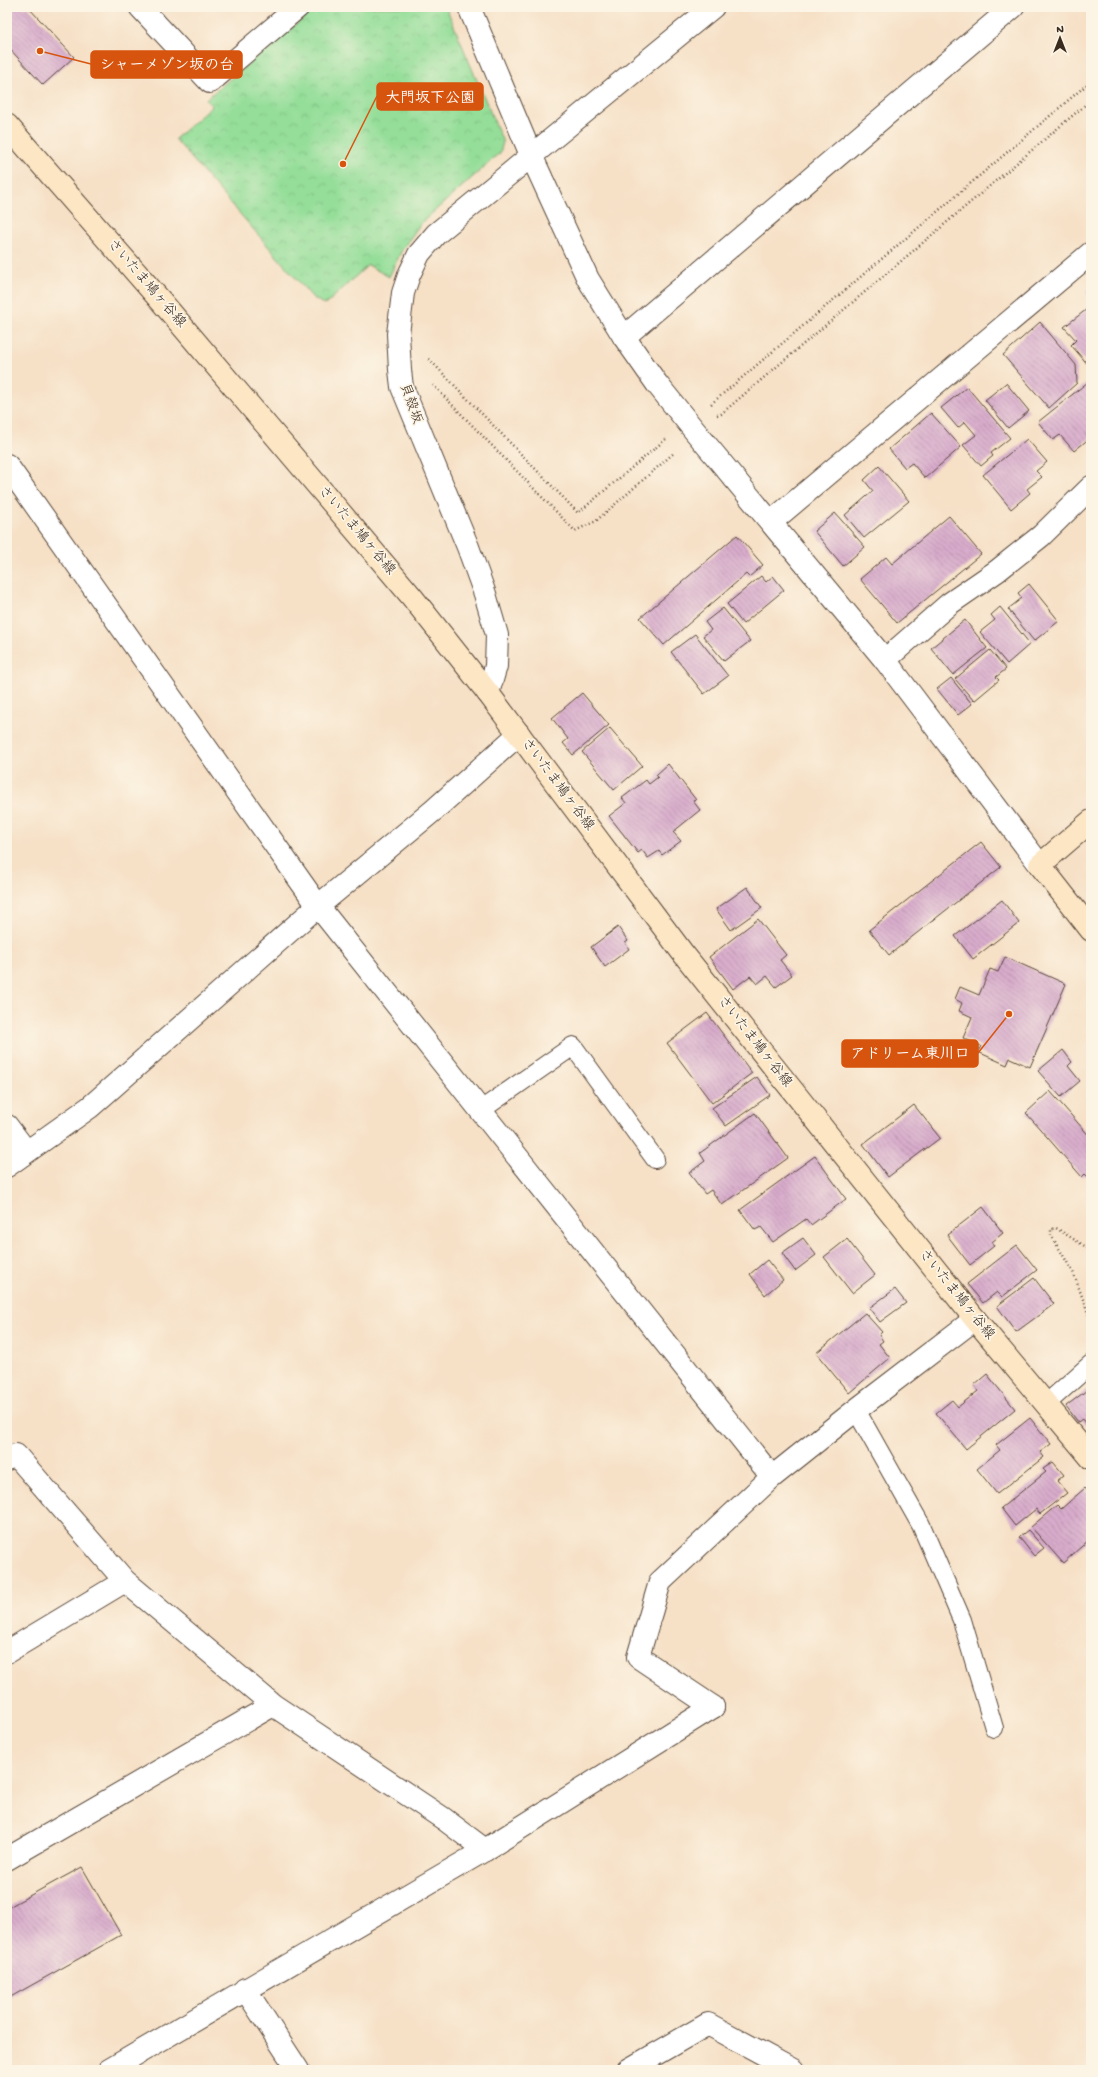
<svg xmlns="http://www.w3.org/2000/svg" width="1098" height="2077" viewBox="0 0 1098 2077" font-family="'Gochi Hand','Klee One',sans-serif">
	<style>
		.park { fill: url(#park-crowns); stroke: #68845c }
		.building { fill: url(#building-back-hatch) }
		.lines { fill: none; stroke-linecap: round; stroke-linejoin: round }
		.service-casing { stroke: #574537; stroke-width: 20 }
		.minor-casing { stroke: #574537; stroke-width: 24 }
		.tertiary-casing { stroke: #574537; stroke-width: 24 }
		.secondary-casing { stroke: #574537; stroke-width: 24 }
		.path { stroke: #574537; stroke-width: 2.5; stroke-dasharray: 1 3; stroke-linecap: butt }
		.service { stroke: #fff; stroke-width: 18 }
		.minor { stroke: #fff; stroke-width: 22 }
		.tertiary { stroke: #fff; stroke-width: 22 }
		.secondary { stroke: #fce6c4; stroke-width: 22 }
		.labels { text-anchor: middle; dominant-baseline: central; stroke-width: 3.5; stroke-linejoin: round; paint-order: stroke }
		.street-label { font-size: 14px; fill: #3b2a1e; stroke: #fcf5e5 }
		.leader { fill: none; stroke: #d7540e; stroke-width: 1.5 }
		.callout-dot { fill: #d7540e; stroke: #fcf5e5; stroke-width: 1.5 }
		.callout { fill: #d7540e; stroke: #d7540e; stroke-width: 1.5 }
		.callout-label { font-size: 15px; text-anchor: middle; font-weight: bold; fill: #fff }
	</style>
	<defs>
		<pattern id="park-crowns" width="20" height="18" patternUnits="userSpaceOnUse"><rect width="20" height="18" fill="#94de99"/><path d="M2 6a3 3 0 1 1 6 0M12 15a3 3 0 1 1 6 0" fill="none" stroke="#80bf83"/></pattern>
		<pattern id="building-back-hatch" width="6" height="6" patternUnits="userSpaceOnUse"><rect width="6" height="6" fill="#d8accc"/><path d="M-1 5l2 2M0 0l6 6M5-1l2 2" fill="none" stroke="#b08ca5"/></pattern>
	</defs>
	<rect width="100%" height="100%" fill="#fcf5e5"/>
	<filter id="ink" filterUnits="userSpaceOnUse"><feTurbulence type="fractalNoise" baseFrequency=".025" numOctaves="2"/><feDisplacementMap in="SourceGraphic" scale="8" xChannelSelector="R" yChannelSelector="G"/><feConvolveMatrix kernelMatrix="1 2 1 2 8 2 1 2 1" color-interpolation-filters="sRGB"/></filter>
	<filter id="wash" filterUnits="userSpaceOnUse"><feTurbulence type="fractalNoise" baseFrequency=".012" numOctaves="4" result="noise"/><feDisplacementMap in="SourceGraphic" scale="16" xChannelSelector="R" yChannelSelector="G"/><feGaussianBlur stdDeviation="0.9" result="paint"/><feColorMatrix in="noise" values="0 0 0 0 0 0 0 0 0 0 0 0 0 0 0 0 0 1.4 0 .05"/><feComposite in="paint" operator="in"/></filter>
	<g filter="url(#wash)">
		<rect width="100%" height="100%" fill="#f6e0c6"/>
		<path class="park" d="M317 7H446L503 142 500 153 421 223 402 250 389 277 368 265 325 305 313 298 175 139 212 106 206 99Z"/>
		<g id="blocks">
			<path class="building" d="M7 7H28L74 57 43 85 7 46Z
				M1091 288V298L1086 292Z
				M1087 309 1091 314 1090 367 1071 345 1076 340 1064 327Z
				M1040 322 1076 365 1077 383 1049 408 1003 355Z
				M1088 382 1091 385V437L1074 451 1060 435 1053 440 1038 422Z
				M1006 383 1029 411 1008 428 985 400Z
				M967 387 1010 438 991 453 993 456 981 466 963 445 976 435 965 422 958 428 941 408Z
				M931 413 961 447 925 478 912 463 905 468 889 449Z
				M1027 439 1047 462 1036 471 1042 477 1027 489 1030 493 1011 509 983 475Z
				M879 466 909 501 864 538 845 515 873 491 864 480Z
				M835 513 865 547 843 566 814 531Z
				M949 516 981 554 897 623 860 579 886 557 892 564Z
				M737 535 763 565 749 577 746 574 664 645 640 618Z
				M761 576 766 582 773 576 784 590 743 624 727 604Z
				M1029 584 1059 621 1034 641 1008 609 1022 598 1018 593Z
				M1000 607 1030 644 1007 664 980 632 995 620 991 615Z
				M723 608 750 641 724 661 703 636 711 630 705 622Z
				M965 620 987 648 953 675 931 648Z
				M695 634 728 676 704 694 671 652Z
				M990 650 1006 669 996 677 999 680 974 701 955 679Z
				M951 678 972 704 958 715 937 689Z
				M582 693 609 725 573 755 563 743 568 739 552 718Z
				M610 728 642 766 614 790 582 752Z
				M668 764 696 800 693 801 700 810 673 832 681 841 662 855 659 851 648 858 642 850 638 853 609 816 626 803 622 798 646 780 649 784 658 777 656 775Z
				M981 842 1001 867 889 955 869 930Z
				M747 887 762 908 731 930 716 909Z
				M1002 900 1019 923 973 959 955 936Z
				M758 919 786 955 780 960 792 975 776 987 767 976 757 984 750 976 733 989 709 957Z
				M618 927 628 941 625 943 629 949 605 967 591 947Z
				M1005 957 1066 984 1030 1067 1010 1058 1007 1065 978 1052 981 1046 963 1038 972 1017 959 1011 962 1003 955 999 960 987 979 995 990 969 998 972Z
				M707 1013 752 1073 712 1103 667 1043Z
				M1063 1050 1072 1062 1068 1066 1080 1081 1061 1097 1038 1071Z
				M757 1077 770 1095 726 1126 712 1108Z
				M1050 1091 1091 1138V1177L1089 1178 1085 1174 1082 1177 1026 1113Z
				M914 1105 940 1138 888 1177 863 1144Z
				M755 1113 788 1158 722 1205 711 1190 705 1194 689 1173 705 1161 700 1153Z
				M815 1156 846 1199 811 1225 806 1219 773 1242 761 1227 755 1230 740 1210Z
				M983 1207 1003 1233 992 1242 994 1246 970 1265 947 1235Z
				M803 1238 816 1255 795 1271 782 1253Z
				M847 1239 875 1275 852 1293 824 1257Z
				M1017 1245 1037 1270 1002 1297 997 1292 983 1303 967 1284Z
				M767 1260 783 1280 765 1295 750 1274Z
				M1034 1278 1054 1304 1016 1332 997 1306Z
				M895 1289 906 1303 880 1322 869 1308Z
				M865 1313 882 1332 879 1335 883 1341 879 1344 890 1358 849 1393 816 1353Z
				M987 1374 1015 1409 966 1449 936 1413 952 1400 958 1407 978 1391 974 1385Z
				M1091 1387V1431L1082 1419 1078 1422 1066 1406Z
				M1030 1418 1051 1444 1040 1452 1044 1457 997 1494 977 1469 1000 1450 996 1445Z
				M1053 1462 1064 1475 1057 1481 1067 1493 1040 1514 1036 1509 1015 1526 1001 1508 1046 1472 1043 1469Z
				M1085 1488 1091 1495V1538L1063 1563 1031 1527 1057 1505 1061 1509Z
				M1028 1530 1044 1548 1034 1556 1019 1537Z
				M82 1867 121 1935 7 1999V1908Z"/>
		</g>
	</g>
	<g filter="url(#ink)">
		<use href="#blocks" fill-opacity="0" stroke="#574537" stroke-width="1"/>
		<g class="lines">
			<g class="service-casing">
				<path id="service" d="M481 1110 573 1046 655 1159
					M1046 1404 1091 1364
					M856 1410 921 1525 962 1620 994 1728"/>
			</g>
			<g class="minor-casing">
				<path id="minor" d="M140 7 210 82 298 7
					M624 337 1013 7
					M7 465 318 906 772 1477
					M771 522 1091 253
					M885 660 949 604 997 571 1041 536 1091 487
					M7 1166 90 1107 318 906 434 810 519 734
					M7 1459 16 1455 125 1581 273 1705 444 1819 485 1850
					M7 1652 125 1581
					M713 1707 638 1657 660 1582 772 1477 856 1410 975 1319
					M7 1859 273 1705
					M245 1989 298 2070
					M628 2070 708 2024 793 2070"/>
			</g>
			<g class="tertiary-casing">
				<path id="tertiary" d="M469 7 531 155 588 279 624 337 657 384 694 430 885 660 1040 865
					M488 693 496 666 497 635 485 594 468 547 402 387 400 370 398 334 403 293 409 275 419 254 436 234 713 7
					M7 1126 26 1151
					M109 2070 485 1850 713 1707"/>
			</g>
			<g class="secondary-casing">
				<path id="secondary" d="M7 125 161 301 412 597 488 693 682 952 975 1319 1091 1458
					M1091 821 1040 865 1091 930"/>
			</g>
			<path class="path" d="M429 359 578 513 666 439
				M433 385 575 531 596 521 675 452
				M711 404 1091 81
				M717 415 721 414 1091 100
				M1091 1250 1056 1228 1051 1229V1235L1073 1272 1091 1321"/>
			<use href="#service" class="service"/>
			<use href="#minor" class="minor"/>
			<use href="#tertiary" class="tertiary"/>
			<use href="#secondary" class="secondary"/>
		</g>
	</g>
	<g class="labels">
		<g class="street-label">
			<text transform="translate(146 284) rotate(49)">さいたま鳩ヶ谷線</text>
			<text transform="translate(410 404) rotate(70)">貝殻坂</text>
			<text transform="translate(356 531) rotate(50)">さいたま鳩ヶ谷線</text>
			<text transform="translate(557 785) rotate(53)">さいたま鳩ヶ谷線</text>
			<text transform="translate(754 1042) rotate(52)">さいたま鳩ヶ谷線</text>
			<text transform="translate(956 1295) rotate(51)">さいたま鳩ヶ谷線</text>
		</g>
	</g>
	<path class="leader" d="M40 51L91 64M343 164L377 96M1009 1014L978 1053"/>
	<g class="callout-dot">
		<circle cx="40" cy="51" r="4"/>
		<circle cx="343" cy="164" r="4"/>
		<circle cx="1009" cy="1014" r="4"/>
	</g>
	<g class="callout">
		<rect x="91" y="51" width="151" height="27" rx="4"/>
		<rect x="377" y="83" width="106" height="27" rx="4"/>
		<rect x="842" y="1040" width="136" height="27" rx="4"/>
	</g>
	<g class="callout-label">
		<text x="167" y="69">シャーメゾン坂の台</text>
		<text x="430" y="102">大門坂下公園</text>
		<text x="910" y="1058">アドリーム東川口</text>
	</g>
	<rect width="1098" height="2077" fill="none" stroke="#fcf5e5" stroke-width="24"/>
	<g transform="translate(1060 38)" stroke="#fcf5e5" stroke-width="3" paint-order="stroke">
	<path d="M0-3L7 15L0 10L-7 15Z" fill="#3b2a1e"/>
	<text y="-6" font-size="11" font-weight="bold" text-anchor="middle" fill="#3b2a1e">N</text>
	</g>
</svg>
